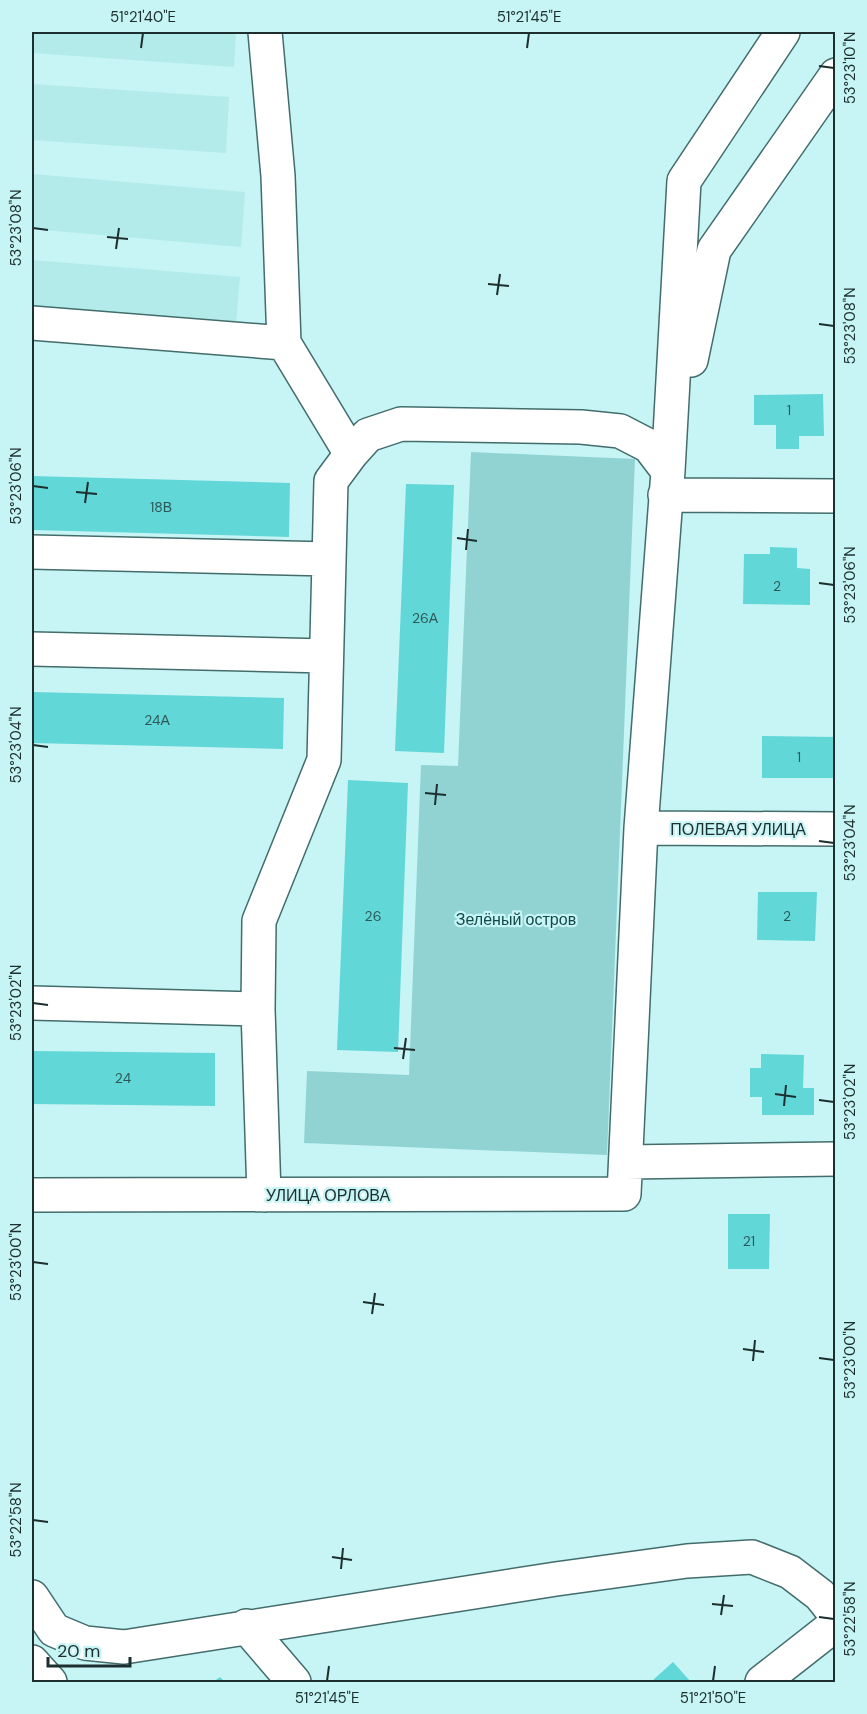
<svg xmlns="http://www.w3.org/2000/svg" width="867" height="1714" viewBox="0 0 867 1714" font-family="'DM Sans',sans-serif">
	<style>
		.built { fill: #b3ebea }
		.green { fill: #91d3d3 }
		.building { fill: #62d7d8 }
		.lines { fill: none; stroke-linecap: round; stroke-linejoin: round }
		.minor-casing { stroke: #436c6c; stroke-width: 36 }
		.minor { stroke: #fff; stroke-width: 33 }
		.ticks { fill: none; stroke: #1d2e2e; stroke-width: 2 }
		.labels { text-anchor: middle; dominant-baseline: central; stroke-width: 4.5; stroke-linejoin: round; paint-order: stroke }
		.number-label { font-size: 14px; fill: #2e5858 }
		.street-label { font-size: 16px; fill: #1d2e2e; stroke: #c7f4f4 }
		.park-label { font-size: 16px; fill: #144949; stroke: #c7f4f4 }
		.neatline { fill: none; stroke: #1d2e2e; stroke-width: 2 }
		.ticks-label { font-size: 15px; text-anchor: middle; fill: #1d2e2e }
	</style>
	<rect width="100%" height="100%" fill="#c7f4f4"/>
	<path class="built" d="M32 32H236L234 67 32 53Z
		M32 84 229 97 226 153 32 140Z
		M32 174 245 192 241 247 32 229Z
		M32 260 240 277 236 323 32 306Z"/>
	<path class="green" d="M471 452 635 459 607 1155 304 1143 307 1071 409 1075 421 765 458 766Z"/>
	<path class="building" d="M823 394 824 436H799V449H776V425H754V395Z
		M32 476 290 483 289 537 32 530Z
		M406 484 454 485 444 753 395 751Z
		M770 547 797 548V568L810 569V605L743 604 744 554H770Z
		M32 692 284 698 283 749 32 743Z
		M762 736 836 737V778H762Z
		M348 780 408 783 398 1052 337 1050Z
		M758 892H817L815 941 757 940Z
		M32 1051 215 1053V1106L32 1104Z
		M761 1054 804 1055 803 1088H814V1115H762V1097H750V1068H761Z
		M728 1214H770L769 1269H728Z
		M673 1662 691 1682H655L653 1680Z
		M220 1677 225 1682H213Z"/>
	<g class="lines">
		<g class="minor-casing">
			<path id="minor" d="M265 32 278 176 284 343 351 454
				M32 323 284 343
				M691 360 714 250 836 75
				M665 495 836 496
				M32 552 329 559
				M32 649 326 656
				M641 828 836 829
				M32 1003 258 1009
				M626 1162 836 1159
				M32 1195 624 1194 641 828 668 471 684 181 783 32
				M264 1195 258 1009 259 921 324 760 331 481 351 454 368 435 401 424 581 427 620 431 649 446 668 471
				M32 1597 54 1630 85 1643 124 1647 556 1579 687 1561 752 1557 790 1572 820 1595 836 1615
				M246 1626 294 1682
				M32 1662 50 1682
				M762 1682 836 1624"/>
		</g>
		<use href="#minor" class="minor"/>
	</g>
	<path class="ticks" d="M141 48 143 33M527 48 529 33M819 66 834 68M33 228 48 230M107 237 128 239M116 249 119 228M488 284 509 286M497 295 500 274M819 324 834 326M33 486 48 488M76 492 97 494M85 503 88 482M457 538 477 541M466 550 468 529M819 583 834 585M33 745 48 747M425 793 446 795M435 805 437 784M819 841 834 843M33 1003 48 1005M394 1048 415 1050M403 1059 406 1038M775 1094 796 1097M819 1100 834 1102M784 1106 786 1085M33 1262 48 1264M363 1302 384 1305M372 1314 375 1293M743 1349 764 1352M819 1358 834 1360M753 1361 755 1340M33 1520 48 1522M332 1557 352 1560M341 1569 343 1548M712 1604 733 1606M721 1615 724 1595M819 1617 834 1619M327 1681 329 1666M713 1681 715 1666"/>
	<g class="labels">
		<g class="number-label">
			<text x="789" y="410">1</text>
			<text x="161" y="507">18В</text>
			<text x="777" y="586">2</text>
			<text x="425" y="618">26А</text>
			<text x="157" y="720">24А</text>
			<text x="799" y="757">1</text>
			<text x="373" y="916">26</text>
			<text x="787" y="916">2</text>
			<text x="123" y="1078">24</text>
			<text x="749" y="1241">21</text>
		</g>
		<g class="street-label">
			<text x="738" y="829">ПОЛЕВАЯ УЛИЦА</text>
			<text x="328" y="1195">УЛИЦА ОРЛОВА</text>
		</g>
		<g class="park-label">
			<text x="516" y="919">Зелёный остров</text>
		</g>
	</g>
	<rect width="867" height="1714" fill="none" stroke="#c7f4f4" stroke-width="66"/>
	<path d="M48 1657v9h82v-9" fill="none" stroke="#1d2e2e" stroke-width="3"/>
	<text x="57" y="1657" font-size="18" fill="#1d2e2e" stroke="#c7f4f4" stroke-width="4.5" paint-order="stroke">20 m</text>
	<rect x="33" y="33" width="801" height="1648" class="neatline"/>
	<g class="ticks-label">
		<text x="143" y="22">51°21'40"E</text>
		<text x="529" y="22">51°21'45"E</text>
		<text transform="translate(850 68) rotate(-90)" y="5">53°23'10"N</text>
		<text transform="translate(16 228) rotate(-90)" y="5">53°23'08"N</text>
		<text transform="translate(850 326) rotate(-90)" y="5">53°23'08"N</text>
		<text transform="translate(16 486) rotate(-90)" y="5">53°23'06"N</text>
		<text transform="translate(850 585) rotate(-90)" y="5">53°23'06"N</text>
		<text transform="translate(16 745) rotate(-90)" y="5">53°23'04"N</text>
		<text transform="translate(850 843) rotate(-90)" y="5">53°23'04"N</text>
		<text transform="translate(16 1003) rotate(-90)" y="5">53°23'02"N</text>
		<text transform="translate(850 1102) rotate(-90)" y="5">53°23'02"N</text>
		<text transform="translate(16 1262) rotate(-90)" y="5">53°23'00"N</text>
		<text transform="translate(850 1360) rotate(-90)" y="5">53°23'00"N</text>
		<text transform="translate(16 1520) rotate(-90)" y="5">53°22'58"N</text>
		<text transform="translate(850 1619) rotate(-90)" y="5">53°22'58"N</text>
		<text x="327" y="1703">51°21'45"E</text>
		<text x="713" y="1703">51°21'50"E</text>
	</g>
</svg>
